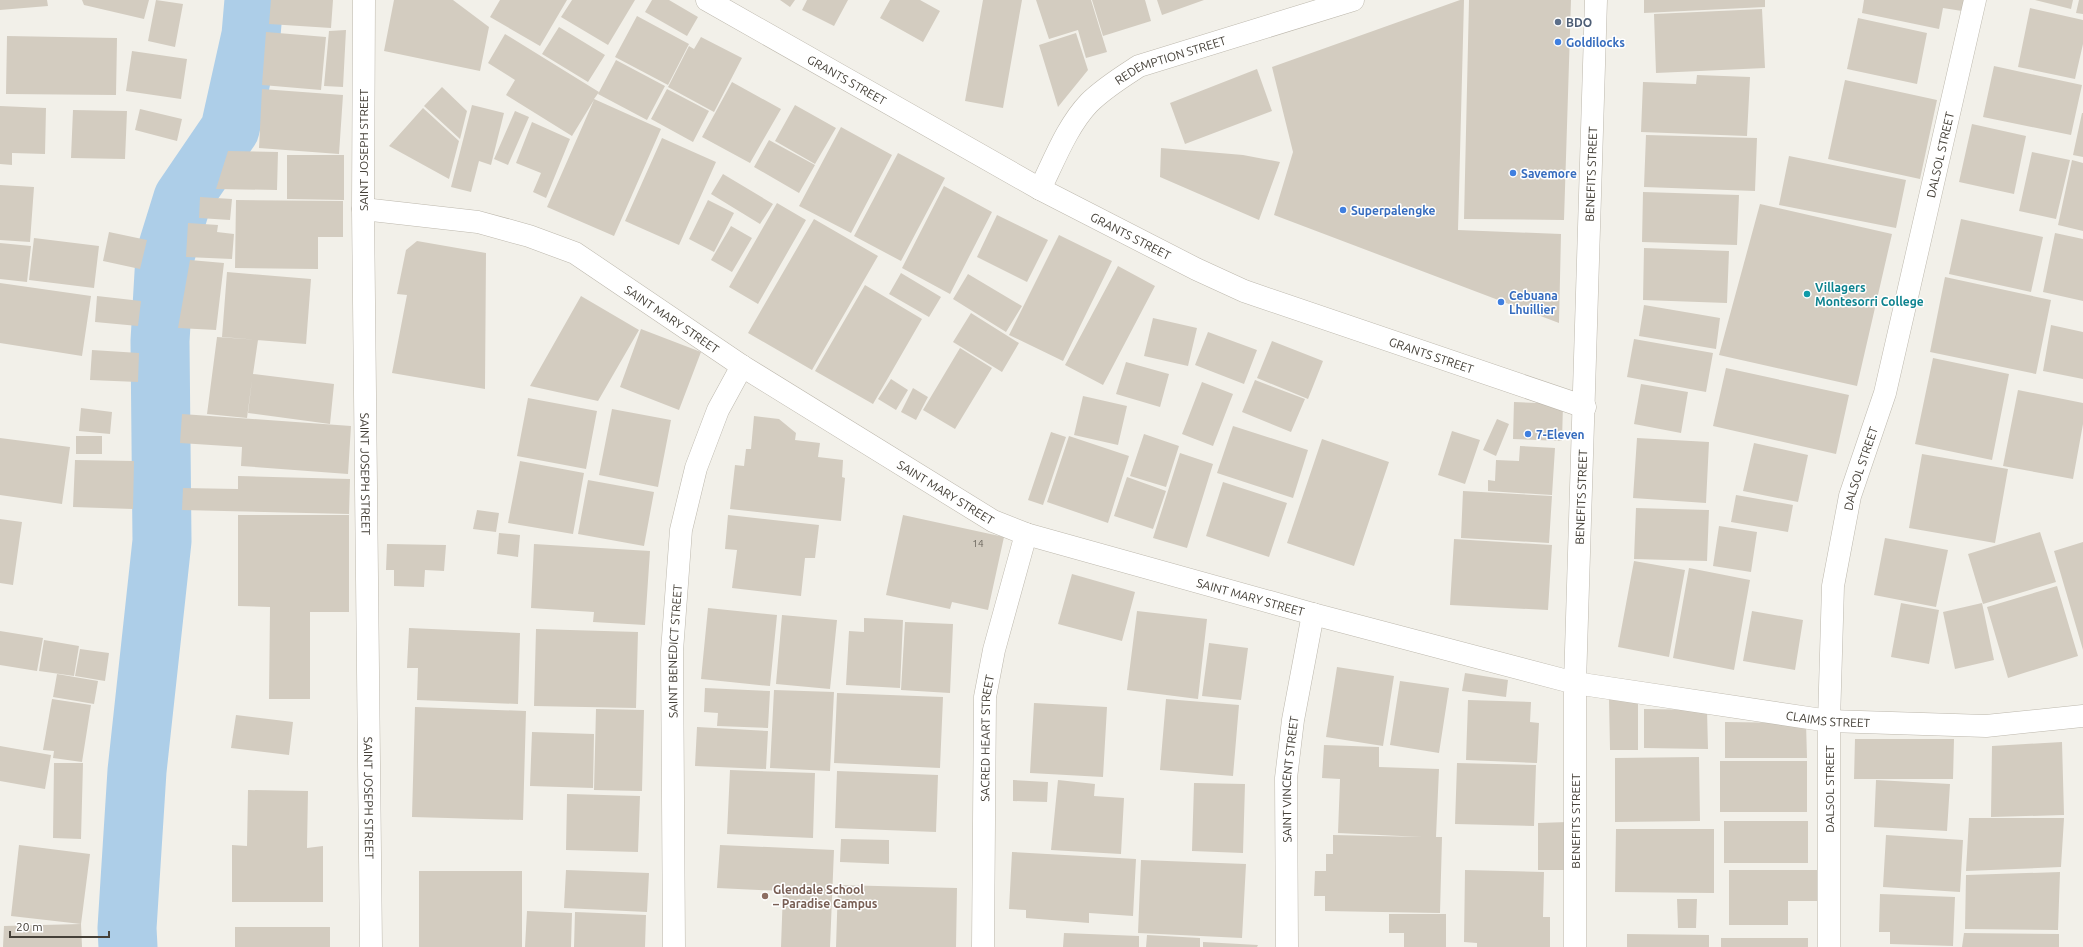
<svg xmlns="http://www.w3.org/2000/svg" width="2083" height="947" viewBox="0 0 2083 947" font-family="Ubuntu,sans-serif">
	<style>
		.lines { fill: none; stroke-linecap: round; stroke-linejoin: round }
		.river { stroke: #adcee8; stroke-width: 59 }
		.building { fill: #d3ccc0 }
		.minor-casing { stroke: #bdb8ad; stroke-width: 23 }
		.tertiary-casing { stroke: #bdb8ad; stroke-width: 23 }
		.minor { stroke: #fff; stroke-width: 22 }
		.tertiary { stroke: #fff; stroke-width: 22 }
		.service-dot { fill: #5c6f8a; stroke: #fff; stroke-width: 1.5 }
		.shop-dot { fill: #3f7fe0; stroke: #fff; stroke-width: 1.5 }
		.culture-dot { fill: #0f9aa8; stroke: #fff; stroke-width: 1.5 }
		.education-dot { fill: #8d6e63; stroke: #fff; stroke-width: 1.5 }
		.labels { text-anchor: middle; dominant-baseline: central; stroke-width: 3; stroke-linejoin: round; paint-order: stroke }
		.number-label { font-size: 10px; fill: #68635a }
		.service-label { font-size: 12px; font-weight: bold; fill: #4e5e75; stroke: #fff; text-anchor: start }
		.shop-label { font-size: 12px; font-weight: bold; fill: #366cbe; stroke: #fff; text-anchor: start }
		.street-label { font-size: 12px; fill: #454038; stroke: #fff }
		.culture-label { font-size: 12px; font-weight: bold; fill: #0d838f; stroke: #fff; text-anchor: start }
		.education-label { font-size: 12px; font-weight: bold; fill: #785e54; stroke: #fff; text-anchor: start }
	</style>
	<rect width="100%" height="100%" fill="#f2f0e9"/>
	<g class="lines">
		<path class="river" d="M128 947 127 928 137 771 162 541 160 341 165 256 183 198 230 129 251 35 254 0"/>
	</g>
	<path class="building" d="M0 0H47L48 6 0 10Z
		M82 0H149L144 19 84 5Z
		M156 0 183 4 175 47 148 41Z
		M271 0H333L331 28 269 24Z
		M394 0H453L489 27 480 71 384 51Z
		M500 0H567L540 46 490 17Z
		M572 0H635L608 45 561 17Z
		M652 0H669L698 17 687 36 645 12Z
		M780 0H795L790 7Z
		M807 0H848L834 26 802 10Z
		M890 0H920L940 11 923 42 880 18Z
		M983 0H1022L1003 108 965 101Z
		M1036 0H1091L1107 52 1086 58 1078 30 1049 39Z
		M1092 0H1145L1151 21 1103 36Z
		M1157 0H1204L1162 15Z
		M1460 0H1464L1458 230 1561 234 1559 323 1274 215 1293 152 1272 67Z
		M1469 0H1571L1564 220 1464 219Z
		M1644 0H1765V7L1644 13Z
		M1864 0H1964L1962 11 1943 8 1939 29 1862 13Z
		M2035 0H2073L2071 9Z
		M2079 0H2083V14L2076 13Z
		M2030 8 2083 20V44L2075 79 2018 67Z
		M1762 9 1765 68 1656 73 1654 14Z
		M637 16 689 44 668 85 615 57Z
		M1858 18 1927 33 1917 84 1847 69Z
		M559 27 605 55 588 82 542 54Z
		M346 30 343 87 324 86 329 31Z
		M266 32 326 37 321 90 262 85Z
		M1076 33 1088 70 1058 107 1039 45Z
		M505 34 599 92 594 99 661 129 614 236 547 207 594 100 572 136 506 95 515 80 488 63Z
		M7 36 117 38 116 95 6 94Z
		M701 37 742 58 714 112 668 87 689 46 694 49Z
		M132 51 187 59 181 99 126 91Z
		M616 60 665 86 647 120 598 94Z
		M1994 66 2082 85 2071 135 1983 117Z
		M1257 69 1272 111 1185 144 1170 103Z
		M1697 75 1750 77 1747 136 1641 132 1643 82 1696 84Z
		M1845 80 1937 100 1920 179 1828 159Z
		M732 82 781 109 750 163 702 137Z
		M442 87 467 111 460 139 424 106Z
		M262 89 343 95 339 154 259 148Z
		M667 89 709 111 693 142 651 119Z
		M472 105 504 113 491 165 479 161 471 192 451 187Z
		M795 105 836 128 815 164 775 141Z
		M0 106 46 108 45 154 12 153V165L0 164Z
		M423 108 459 141 449 179 389 146Z
		M140 109 182 119 177 141 135 130Z
		M73 110 127 111 125 159 71 158Z
		M515 111 529 117 508 165 494 159Z
		M2082 113H2083V157L2073 155Z
		M532 122 570 139 546 198 533 192 541 173 516 163Z
		M1972 124 2026 136 2014 194 1959 182Z
		M841 127 892 155 851 233 799 206Z
		M1646 135 1757 138 1755 191 1644 187Z
		M662 138 716 162 679 245 625 221Z
		M769 140 815 165 799 193 754 167Z
		M1161 148 1243 155 1280 162 1259 220 1160 177Z
		M228 151 278 152 277 190 216 189Z
		M2032 152 2070 160 2056 219 2019 211Z
		M898 153 945 178 901 261 854 236Z
		M287 155H344V200L287 199Z
		M1789 156 1906 180 1896 228 1779 205Z
		M2072 160 2083 163V231L2058 225Z
		M723 174 773 204 760 224 711 194Z
		M0 185 34 187 30 242 0 240Z
		M944 186 992 212 950 294 902 268Z
		M1643 192 1739 195 1737 245 1642 242Z
		M200 197 232 199 230 220 199 218Z
		M236 200 343 201V237H318V269L235 268Z
		M708 200 734 213 714 252 689 239Z
		M777 203 806 220 758 304 729 287Z
		M1760 204 1892 234 1857 386 1719 355Z
		M997 215 1048 240 1027 282 977 257Z
		M814 219 878 256 812 370 748 333Z
		M1961 219 2043 237 2031 292 1949 274Z
		M188 223 218 225 217 232 234 234 232 259 186 257Z
		M731 226 752 238 732 272 711 260Z
		M109 232 147 240 140 269 103 261Z
		M2055 233 2083 239V301L2043 292Z
		M1059 235 1112 261 1063 361 1009 335Z
		M34 238 99 246 94 288 29 280Z
		M417 241 486 253 485 389 392 373 407 295 397 294 406 250Z
		M0 243 31 246 27 282 0 279Z
		M1644 248 1729 251 1727 303 1643 300Z
		M190 260 224 263 216 330 178 328Z
		M1118 266 1155 286 1103 385 1065 365Z
		M227 272 311 279 306 344 222 337Z
		M901 273 941 297 929 317 889 294Z
		M968 274 1022 306 1006 332 953 299Z
		M1945 277 2051 300 2036 374 1930 352Z
		M0 283 91 296 82 356 0 343Z
		M865 285 922 319 873 404 815 371Z
		M97 296 141 301 138 326 95 322Z
		M581 296 639 330 598 401 530 386Z
		M1644 305 1720 318 1716 349 1639 336Z
		M971 313 1019 343 1002 372 953 342Z
		M1153 318 1197 328 1188 366 1144 356Z
		M2051 325 2083 332V379L2043 371Z
		M641 329 701 352 679 410 620 387Z
		M1208 332 1257 350 1244 384 1195 365Z
		M217 337 258 340 253 374 334 384 330 424 248 413 252 380 247 418 207 414Z
		M1634 339 1713 353 1706 392 1627 377Z
		M1272 341 1323 361 1308 399 1257 378Z
		M960 348 992 368 955 429 923 410Z
		M92 350 139 353 138 382 90 380Z
		M1933 358 2009 374 1992 460 1915 444Z
		M1126 362 1169 374 1160 407 1116 394Z
		M1726 368 1849 395 1836 454 1713 426Z
		M891 379 908 390 896 410 878 399Z
		M1255 380 1305 399 1291 432 1242 412Z
		M1202 382 1233 394 1213 446 1182 434Z
		M1641 384 1688 392 1681 433 1634 424Z
		M913 388 928 397 916 420 901 412Z
		M2018 390 2083 403V424L2073 479 2003 466Z
		M1083 396 1127 406 1118 445 1074 435Z
		M528 398 597 411 586 469 517 456Z
		M1514 402 1563 404 1562 441 1513 439Z
		M81 408 112 412 110 434 79 431Z
		M612 409 671 420 658 487 599 475Z
		M182 414 351 426 348 474 241 466 242 447 180 443Z
		M754 416 779 419 796 433 795 440 820 443 818 457 843 460 842 477 845 478 841 521 730 509 735 465 744 466 746 449H751Z
		M1497 419 1509 424 1496 456 1483 450Z
		M1233 426 1308 450 1293 498 1217 473Z
		M1452 431 1480 440 1465 484 1438 475Z
		M1051 432 1066 437 1043 505 1028 500Z
		M1144 434 1179 446 1166 487 1130 476Z
		M76 436H102V454H76Z
		M1069 436 1129 456 1108 523 1047 502Z
		M0 438 70 447 62 504 0 495Z
		M1637 438 1709 442 1706 503 1633 498Z
		M1322 439 1389 462 1354 566 1287 543Z
		M1754 443 1808 455 1798 502 1743 491Z
		M1520 446 1555 448 1552 495 1488 491V480L1495 481 1496 460 1519 461Z
		M1180 453 1213 464 1187 548 1153 538Z
		M1922 454 2008 469 1995 543 1909 528Z
		M75 460 134 461 133 509 73 507Z
		M520 461 584 473 573 534 508 523Z
		M238 476 350 479 349 514 182 510 183 488 238 489Z
		M1127 477 1166 491 1153 529 1114 516Z
		M588 480 654 492 644 546 578 534Z
		M1223 482 1287 503 1269 557 1206 536Z
		M1463 491 1552 496 1549 543 1461 538Z
		M1736 495 1793 505 1788 532 1731 522Z
		M1636 508 1709 510 1707 561 1634 559Z
		M477 510 499 513 496 532 473 529Z
		M238 515H349V612H310V699H269L270 607 238 606Z
		M728 515 819 525 815 558H805L801 596 732 588 737 550 725 549Z
		M903 515 1004 537 988 610 952 602 950 609 886 595Z
		M0 519 22 522 13 585 0 583Z
		M1719 526 1757 532 1751 572 1713 566Z
		M2040 532 2056 582 1983 604 1968 554Z
		M499 533 520 535 518 557 497 554Z
		M1885 538 1948 550 1936 607 1874 595Z
		M1454 539 1552 545 1548 610 1450 605Z
		M2083 542V650L2054 551Z
		M387 544 446 545 444 571 425 570 424 587 394 586V570H386Z
		M534 544 650 551 645 625 593 622 594 612 531 608Z
		M1634 561 1685 570 1669 657 1618 647Z
		M1689 568 1750 580 1734 670 1673 658Z
		M1072 574 1135 592 1122 641 1058 624Z
		M2057 586 2078 656 2008 678 1987 607Z
		M1901 603 1939 610 1929 664 1891 657Z
		M1982 603 1994 660 1955 669 1943 612Z
		M708 608 777 615 770 686 701 679Z
		M1137 611 1207 619 1198 699 1127 690Z
		M1752 611 1803 620 1795 670 1743 661Z
		M782 615 837 620 830 689 776 684Z
		M864 618 903 620 900 688 846 685 849 631 864 632Z
		M905 622 953 624 950 693 901 690Z
		M409 628 520 633 518 704 417 700 418 668H407Z
		M536 629 638 632 636 708 534 706Z
		M0 631 43 638 37 671 0 665Z
		M44 640 79 646 74 676 39 671Z
		M1209 643 1248 648 1241 700 1202 696Z
		M80 649 109 653 105 681 75 676Z
		M1337 667 1394 676 1383 746 1326 737Z
		M1465 673 1508 680 1506 697 1462 691Z
		M57 674 98 681 94 704 53 697Z
		M1400 681 1449 688 1439 753 1390 745Z
		M705 688 770 691 768 728 717 726 718 713 704 712Z
		M774 690 834 692 830 771 770 768Z
		M837 693 943 697 940 768 834 763Z
		M52 699 91 705 82 762 53 758 54 751 43 750Z
		M1166 699 1239 705 1233 776 1160 770Z
		M1609 699H1638V750H1610Z
		M1468 700 1531 702 1530 722 1539 723 1537 763 1466 760Z
		M1034 703 1107 707 1103 777 1030 773Z
		M415 707 526 711 523 820 412 817Z
		M596 709 644 710 642 791 594 790Z
		M1644 709 1707 710 1708 749 1644 748Z
		M236 715 293 722 289 755 231 748Z
		M1725 722 1806 723 1807 758H1725Z
		M697 727 768 731 766 769 695 766Z
		M532 732 594 734 593 788 530 786Z
		M1855 739H1954L1953 779H1854Z
		M2062 742 2064 815 1991 817 1992 746Z
		M1324 745 1379 747V767L1439 769 1436 837H1442L1440 913 1325 911V896H1314L1315 871H1326V854H1333V835L1422 837 1338 833 1340 779 1322 778Z
		M0 746 51 755 45 789 0 781Z
		M1699 757 1700 821 1615 822V758Z
		M1720 761H1807V812H1720Z
		M54 763H83L81 839 53 838Z
		M1457 763 1536 765 1534 826 1455 824Z
		M730 770 815 773 813 838 727 834Z
		M837 771 938 775 936 832 835 828Z
		M1013 780 1048 782 1047 802 1013 801Z
		M1058 780 1095 784 1094 796 1124 798 1121 854 1051 850Z
		M1876 780 1950 784 1947 831 1874 827Z
		M1194 783 1245 784 1243 853 1192 851Z
		M248 790 308 791 307 848 323 846V902H232V845L247 846Z
		M567 794 640 796 638 852 566 850Z
		M1969 818H2064L2061 867 1966 871Z
		M1724 821H1808V863H1724Z
		M1568 822 1566 870H1538V823Z
		M1616 829H1714V893L1615 892Z
		M1886 835 1963 840 1960 892 1883 887Z
		M841 839 889 840V864L840 862Z
		M19 845 90 854 81 924 11 916Z
		M720 845 834 850 830 947H781L783 891 717 888Z
		M1012 852 1136 859 1133 916 1089 913V923L1026 918V910L1009 909Z
		M1141 860 1246 864 1242 938 1138 933Z
		M566 870 649 873 647 912 564 908Z
		M1465 870 1544 872 1543 917H1550V947H1477V943L1464 942Z
		M1729 870H1817V901H1788V925H1729Z
		M419 871H522V947H419Z
		M2060 872 2058 930 1965 929 1966 875Z
		M838 885 957 888 956 947H836Z
		M1880 894 1955 897 1953 946 1890 944V932H1879Z
		M1677 899H1697L1696 928H1678Z
		M527 911 572 913 571 947H525Z
		M575 912 646 915 645 947H574Z
		M1389 914H1446V947H1404V933H1389Z
		M81 924 82 947H3L4 926Z
		M235 927H330V947H235Z
		M1064 933 1139 936V947H1063Z
		M1964 933 2059 934V947H1962Z
		M1627 934 1709 935V947H1627Z
		M1147 935 1200 938V947H1146Z
		M1721 938H1808V947H1721Z
		M1203 942 1258 945 1257 947H1203Z"/>
	<g class="lines">
		<g class="minor-casing">
			<g id="minor">
				<path id="s1" d="M364 0 363 209 371 947"/>
				<path id="s2" d="M707 0 1040 189 1196 269 1244 291 1585 407"/>
				<path id="s3" d="M1040 189C1054 161 1067 126 1089 103 1104 88 1122 77 1139 66L1353 0"/>
				<path id="s4" d="M363 209 478 222 529 236 575 253 742 366 993 521 1026 534 1313 614 1575 683V947"/>
				<path id="s5" d="M674 947 672 651 681 530 696 468 718 410 742 366"/>
				<path id="s6" d="M983 947 985 697 994 650 1026 534"/>
				<path id="s7" d="M1287 947 1286 778 1293 720 1313 614"/>
				<path id="s8" d="M1829 947V721L1833 586 1850 496 1885 393 1975 0"/>
			</g>
		</g>
		<g class="tertiary-casing">
			<g id="tertiary">
				<path id="s9" d="M1596 0 1575 683 1829 721 1986 726 2083 716"/>
			</g>
		</g>
		<use href="#minor" class="minor"/>
		<use href="#tertiary" class="tertiary"/>
	</g>
	<circle class="service-dot" cx="1558" cy="22" r="4"/>
	<g class="shop-dot">
		<circle cx="1558" cy="42" r="4"/>
		<circle cx="1513" cy="173" r="4"/>
		<circle cx="1343" cy="210" r="4"/>
		<circle cx="1501" cy="302" r="4"/>
		<circle cx="1528" cy="434" r="4"/>
	</g>
	<circle class="culture-dot" cx="1807" cy="294" r="4"/>
	<circle class="education-dot" cx="765" cy="896" r="4"/>
	<g class="labels">
		<g class="number-label">
			<text x="978" y="543">14</text>
		</g>
		<g class="service-label">
			<text x="1566" y="22">BDO</text>
		</g>
		<g class="shop-label">
			<text x="1566" y="42">Goldilocks</text>
			<text x="1521" y="173">Savemore</text>
			<text x="1351" y="210">Superpalengke</text>
			<text x="1509" y="295">Cebuana<tspan x="1509" dy="14">Lhuillier</tspan></text>
			<text x="1536" y="434">7-Eleven</text>
		</g>
		<g class="street-label">
			<text stroke="none"><textPath href="#s3" startOffset="193">REDEMPTION STREET</textPath></text>
			<text stroke="none"><textPath href="#s2" startOffset="161">GRANTS STREET</textPath></text>
			<text transform="translate(363 150) rotate(-90)">SAINT JOSEPH STREET</text>
			<text stroke="none"><textPath href="#s8" startOffset="806">DALSOL STREET</textPath></text>
			<text transform="translate(1591 174) rotate(-88)">BENEFITS STREET</text>
			<text stroke="none"><textPath href="#s2" startOffset="485">GRANTS STREET</textPath></text>
			<text stroke="none"><textPath href="#s4" startOffset="335">SAINT MARY STREET</textPath></text>
			<text stroke="none"><textPath href="#s2" startOffset="809">GRANTS STREET</textPath></text>
			<text stroke="none"><textPath href="#s8" startOffset="482">DALSOL STREET</textPath></text>
			<text stroke="none"><textPath href="#s1" startOffset="474">SAINT JOSEPH STREET</textPath></text>
			<text stroke="none"><textPath href="#s4" startOffset="659">SAINT MARY STREET</textPath></text>
			<text transform="translate(1581 497) rotate(-88)">BENEFITS STREET</text>
			<text stroke="none"><textPath href="#s4" startOffset="983">SAINT MARY STREET</textPath></text>
			<text stroke="none"><textPath href="#s5" startOffset="296">SAINT BENEDICT STREET</textPath></text>
			<text stroke="none"><textPath href="#s9" startOffset="939">CLAIMS STREET</textPath></text>
			<text stroke="none"><textPath href="#s6" startOffset="209">SACRED HEART STREET</textPath></text>
			<text stroke="none"><textPath href="#s7" startOffset="168">SAINT VINCENT STREET</textPath></text>
			<text transform="translate(1829 789) rotate(-90)">DALSOL STREET</text>
			<text stroke="none"><textPath href="#s1" startOffset="798">SAINT JOSEPH STREET</textPath></text>
			<text transform="translate(1575 821) rotate(-90)">BENEFITS STREET</text>
		</g>
		<g class="culture-label">
			<text x="1815" y="287">Villagers<tspan x="1815" dy="14">Montesorri College</tspan></text>
		</g>
		<g class="education-label">
			<text x="773" y="889">Glendale School<tspan x="773" dy="14">– Paradise Campus</tspan></text>
		</g>
	</g>
	<path d="M10 931v6h99v-6" fill="none" stroke="#454038" stroke-width="2"/>
	<text x="16" y="931" font-size="12" fill="#454038" stroke="#ffffff" stroke-width="3" paint-order="stroke">20 m</text>
</svg>
